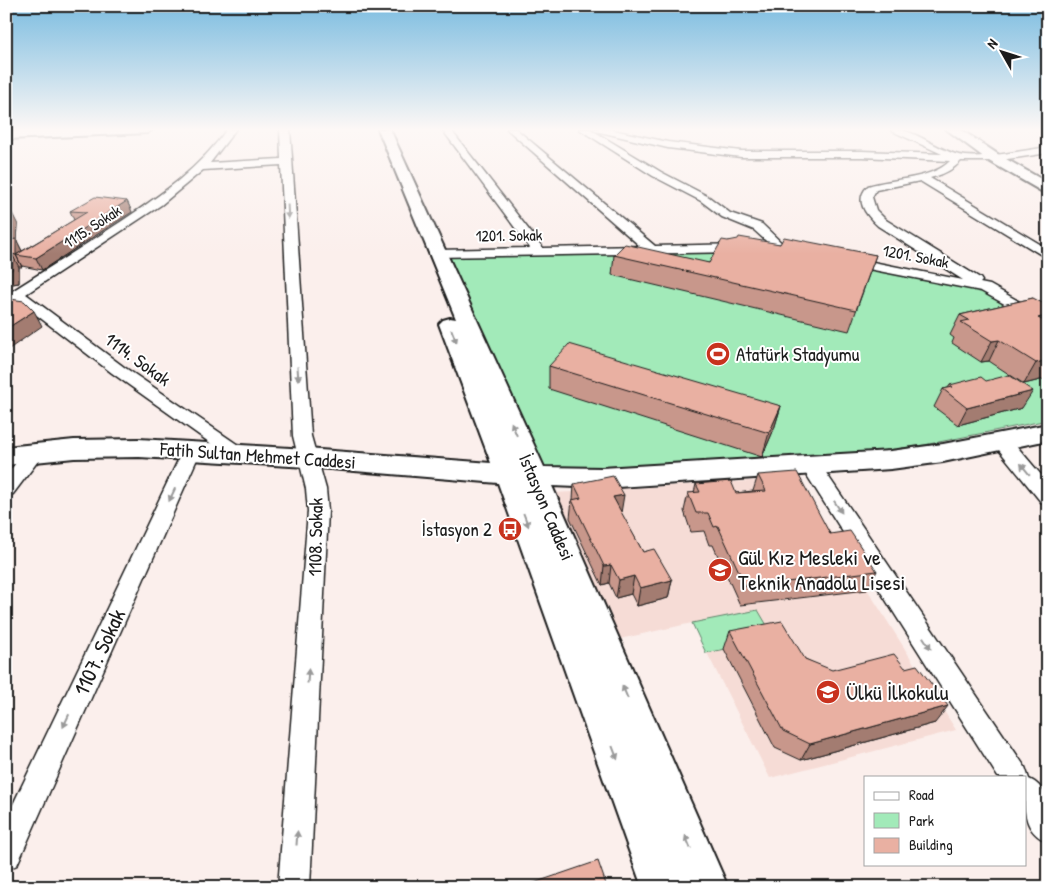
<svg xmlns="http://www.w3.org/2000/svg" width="1054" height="893" viewBox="0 0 1054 893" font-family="'Patrick Hand',sans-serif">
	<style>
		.built { fill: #f6dcd6 }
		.green { fill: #a2eab9; stroke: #5f836a }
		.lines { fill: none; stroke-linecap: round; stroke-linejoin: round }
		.street-casing { stroke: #1c1c1c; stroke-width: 3 }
		.secondary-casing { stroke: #1c1c1c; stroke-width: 4 }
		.street { fill: #fff; fill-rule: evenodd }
		.secondary { fill: #fff; fill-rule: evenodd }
		.wall { fill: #c8978b; stroke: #1c1c1c }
		.shaded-wall { fill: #a37b71; stroke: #1c1c1c }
		.building { fill: #e9b0a2; stroke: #1c1c1c }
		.oneway { fill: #999 }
		.labels { text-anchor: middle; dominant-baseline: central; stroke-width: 4; stroke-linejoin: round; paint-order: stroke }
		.far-street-label { font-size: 16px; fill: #1c1c1c; stroke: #fff }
		.poi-label { font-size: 19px; fill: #1c1c1c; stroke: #fff; text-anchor: start }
		.street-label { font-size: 19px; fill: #1c1c1c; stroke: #fff }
		.near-poi-label { font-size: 22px; fill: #1c1c1c; stroke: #fff; text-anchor: start }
		.near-street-label { font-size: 22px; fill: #1c1c1c; stroke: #fff }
	</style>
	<rect width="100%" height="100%" fill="#fbefec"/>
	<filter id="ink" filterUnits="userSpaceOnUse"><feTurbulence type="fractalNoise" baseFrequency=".02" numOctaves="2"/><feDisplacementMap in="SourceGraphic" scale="10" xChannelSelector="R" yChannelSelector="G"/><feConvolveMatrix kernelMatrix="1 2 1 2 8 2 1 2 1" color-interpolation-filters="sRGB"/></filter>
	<g filter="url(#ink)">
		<path class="built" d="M797 478 956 730 770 778 692 623 615 640 555 493Z"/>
		<path class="green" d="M780 250 982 289 1048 327V420L924 445 857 454 597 467 542 468 447 257Z
			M758 610 775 639 706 653 692 623Z"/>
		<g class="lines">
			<g class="street-casing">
				<path id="street" d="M227 129H236L210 163 281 159 280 129H290L311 436 326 489 328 511 310 887H278L308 511 306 489 293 436 281 165 203 170 161 205 26 294 124 367 244 449 246 453 244 457 237 459 230 457 112 373 17 300 6 305V295C45 270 84 246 122 221 162 194 199 169 227 129Z
					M442 129H450L543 248 640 246 507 129H516L655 246 742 244 748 248 742 252 433 257 432 254 433 251 438 250 530 248Z
					M579 129H590L661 172 709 197 730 213 762 224 786 247 780 251 776 250 754 230 722 217 701 201 653 176Z
					M594 129H609L668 142 741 151H862L942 154 892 131 891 129C916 129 935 149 959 155 980 160 1025 150 1048 147V153L994 161H961C953 170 942 175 930 178L1048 249V259L920 181 876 190 872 197 876 210 886 220 980 278 982 281 980 283 990 285 1048 318V328L981 291 848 265 841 261 848 257 963 280 878 226C865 214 854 200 868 186 893 178 931 180 950 161L862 157H741L668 148 596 131Z
					M1002 435 1009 437 1048 483V504L1041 502 995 445 993 441 995 437Z
					M192 444 199 446 201 450 17 865 6 870V819L183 450 185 446Z
					M35 447 42 449 44 453 13 494 6 496V475L28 449Z
					M811 459 818 461 1025 767 1029 779C1053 789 1048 820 1048 842 1019 830 1025 802 1025 777H998L801 466 804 461Z"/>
			</g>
			<g class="secondary-casing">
				<path id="secondary" d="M66 129H153L147 133 6 139V131Z
					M378 129H390L544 467 602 468 891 451 943 444 1048 424V440L943 462 891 469 602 488 552 486 728 887H642L498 483 307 467 139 457 74 458 6 465V447L74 440 139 439 307 449 491 463 439 324 443 320 450 318 456 319Z
					M946 129H960L999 155 1048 183V195L989 161Z"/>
			</g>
			<use href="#street" class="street"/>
			<use href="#secondary" class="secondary"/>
		</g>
		<path class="wall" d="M127 201 132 212 42 270 22 266V267H19V283L6 285 18 225 17 241 22 251 74 220 70 211Z
			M728 241 780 244 876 255 849 331 612 275 614 255 709 263Z
			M1033 298 1048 378 1024 384 989 361 981 362 952 343 954 338 950 335 960 315Z
			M549 366 781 406 774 429 762 457 549 389Z
			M950 385 1022 408 958 425 934 407 943 389 948 388Z
			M758 475 877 571 867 590 740 605 713 545H709L704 531 691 532 684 511 688 493H694L696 484 736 493 753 491Z
			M574 484 621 513 643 552 672 580 668 598 637 606 631 594 616 598 609 583 602 585 570 518 572 500H573Z
			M730 631 805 659 935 723 801 760 775 748 724 649Z"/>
		<path class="shaded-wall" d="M127 201 132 212 42 270 36 258Z
			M12 213 18 225 17 241 22 251 16 255 22 267 16 255 11 240Z
			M12 254 19 267V283L6 285V271Z
			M34 311 42 326 9 349 6 343V329Z
			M1048 315V333L1038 318Z
			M999 340 989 361 981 362 992 341Z
			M1048 360V378L1024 384 1036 363Z
			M1033 391 1022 408 958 425 967 408Z
			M781 406 774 429 762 457 769 433Z
			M624 495 621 513 613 497Z
			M611 565 609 583 602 585 604 566Z
			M634 576 631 594 616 598 619 580Z
			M672 580 668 598 637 606 640 588Z
			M948 706 935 723 801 760 810 744Z"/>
		<path class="building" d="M95 197 127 201 36 258 16 255 87 212 70 211Z
			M12 213 11 240 16 239V255L12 254V270L6 271V214Z
			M739 237 780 244 784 237 876 255 856 310 614 255 625 244 709 263 722 240 728 241 738 239Z
			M1033 298 1048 306V315L1038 318 1048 323V360L1036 363 999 340 992 341 961 322 969 320 960 315Z
			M10 299 24 301 34 311 6 329V301Z
			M569 344 781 406 769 433 549 366Z
			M1009 375 1033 391 967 408 943 389 953 387 950 385 981 377 986 381Z
			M797 472 830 534 850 531 877 571 746 587 718 526 714 527 708 513H696L688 493 700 492 696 484 731 481 736 493 766 491 758 475Z
			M613 476 624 495 613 497 643 552 654 549 672 580 640 588 634 576 619 580 611 565 604 566 572 500 581 498 574 484Z
			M782 621 805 659 832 670 894 654 905 668 917 665 948 706 810 744 783 731 730 631Z
			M598 861 607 887H522Z
			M462 884V887H451Z"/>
		<defs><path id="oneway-solid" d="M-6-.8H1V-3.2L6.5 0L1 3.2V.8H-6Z" transform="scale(1.25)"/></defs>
		<g class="oneway">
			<use href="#oneway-solid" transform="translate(288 212) rotate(87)"/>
			<use href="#oneway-solid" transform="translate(454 336) rotate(68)"/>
			<use href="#oneway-solid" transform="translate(298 374) rotate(86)"/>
			<use href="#oneway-solid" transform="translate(514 429) rotate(-113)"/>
			<use href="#oneway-solid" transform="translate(1025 469) rotate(-129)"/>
			<use href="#oneway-solid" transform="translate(172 495) rotate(115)"/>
			<use href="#oneway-solid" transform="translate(838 507) rotate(57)"/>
			<use href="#oneway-solid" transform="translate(526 520) rotate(69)"/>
			<use href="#oneway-solid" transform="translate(927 643) rotate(57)"/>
			<use href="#oneway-solid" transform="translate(308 676) rotate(-86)"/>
			<use href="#oneway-solid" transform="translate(625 692) rotate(-113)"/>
			<use href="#oneway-solid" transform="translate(66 721) rotate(115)"/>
			<use href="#oneway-solid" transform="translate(615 753) rotate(69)"/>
			<use href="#oneway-solid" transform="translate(297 838) rotate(-86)"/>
			<use href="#oneway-solid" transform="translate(688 842) rotate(-112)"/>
		</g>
	</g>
	<linearGradient id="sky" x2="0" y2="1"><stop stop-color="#7bbce0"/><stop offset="0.51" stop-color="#fdf8f6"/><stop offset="1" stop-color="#fdf8f6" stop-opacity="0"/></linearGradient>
	<rect width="1054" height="254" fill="url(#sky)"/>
	<defs>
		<g id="stadium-disc" transform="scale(1.25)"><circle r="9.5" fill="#c8321e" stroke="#fff"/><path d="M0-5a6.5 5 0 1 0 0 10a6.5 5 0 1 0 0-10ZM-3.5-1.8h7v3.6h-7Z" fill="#fff"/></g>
		<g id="bus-disc" transform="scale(1.25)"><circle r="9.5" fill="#c8321e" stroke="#fff"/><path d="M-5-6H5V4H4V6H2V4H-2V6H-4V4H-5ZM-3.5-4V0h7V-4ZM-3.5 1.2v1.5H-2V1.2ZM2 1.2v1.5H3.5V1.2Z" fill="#fff"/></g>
		<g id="school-disc" transform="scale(1.25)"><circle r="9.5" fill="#c8321e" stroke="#fff"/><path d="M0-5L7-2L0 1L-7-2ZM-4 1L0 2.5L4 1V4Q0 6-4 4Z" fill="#fff"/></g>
	</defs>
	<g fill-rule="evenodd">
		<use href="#stadium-disc" x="718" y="354"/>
		<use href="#bus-disc" x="510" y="529"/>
		<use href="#school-disc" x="720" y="570"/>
		<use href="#school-disc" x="828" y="692"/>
	</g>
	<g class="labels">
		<g class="far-street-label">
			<text transform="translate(92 226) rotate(-33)">1115. Sokak</text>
			<text transform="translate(509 235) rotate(-1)">1201. Sokak</text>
			<text transform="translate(916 256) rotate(11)">1201. Sokak</text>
		</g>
		<g class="poi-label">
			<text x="736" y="354">Atatürk Stadyumu</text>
			<text x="492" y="529" text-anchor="end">İstasyon 2</text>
		</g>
		<g class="street-label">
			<text transform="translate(138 359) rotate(36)">1114. Sokak</text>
			<text transform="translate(258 455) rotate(4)">Fatih Sultan Mehmet Caddesi</text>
			<text transform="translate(547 507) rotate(67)">İstasyon Caddesi</text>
			<text transform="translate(315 537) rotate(-89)">1108. Sokak</text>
		</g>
		<g class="near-poi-label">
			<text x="738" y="557">Gül Kız Mesleki ve<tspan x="738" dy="25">Teknik Anadolu Lisesi</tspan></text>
			<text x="846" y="692">Ülkü İlkokulu</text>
		</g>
		<g class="near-street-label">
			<text transform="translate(99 652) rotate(-65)">1107. Sokak</text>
		</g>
	</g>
	<rect width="1054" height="893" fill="none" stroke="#fff" stroke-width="25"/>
	<rect x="12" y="12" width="1029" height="868" fill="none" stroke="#1c1c1c" stroke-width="2" filter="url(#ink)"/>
	<rect x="864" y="776" width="162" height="90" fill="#ffffff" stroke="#a4a4a4"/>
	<rect x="874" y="792" width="25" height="8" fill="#ffffff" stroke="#a4a4a4"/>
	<text x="909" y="800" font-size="15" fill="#1c1c1c">Road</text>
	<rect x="874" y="813" width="25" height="15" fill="#a2eab9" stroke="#a4a4a4"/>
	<text x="909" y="826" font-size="15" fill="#1c1c1c">Park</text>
	<rect x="874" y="838" width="25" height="15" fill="#e9b0a2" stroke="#a4a4a4"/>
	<text x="909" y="850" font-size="15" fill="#1c1c1c">Building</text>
	<g transform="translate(1002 52) rotate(309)" stroke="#ffffff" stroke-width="4" paint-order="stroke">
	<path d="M0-4L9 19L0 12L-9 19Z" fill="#1c1c1c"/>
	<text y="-8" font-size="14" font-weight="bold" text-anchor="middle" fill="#1c1c1c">N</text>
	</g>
</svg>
